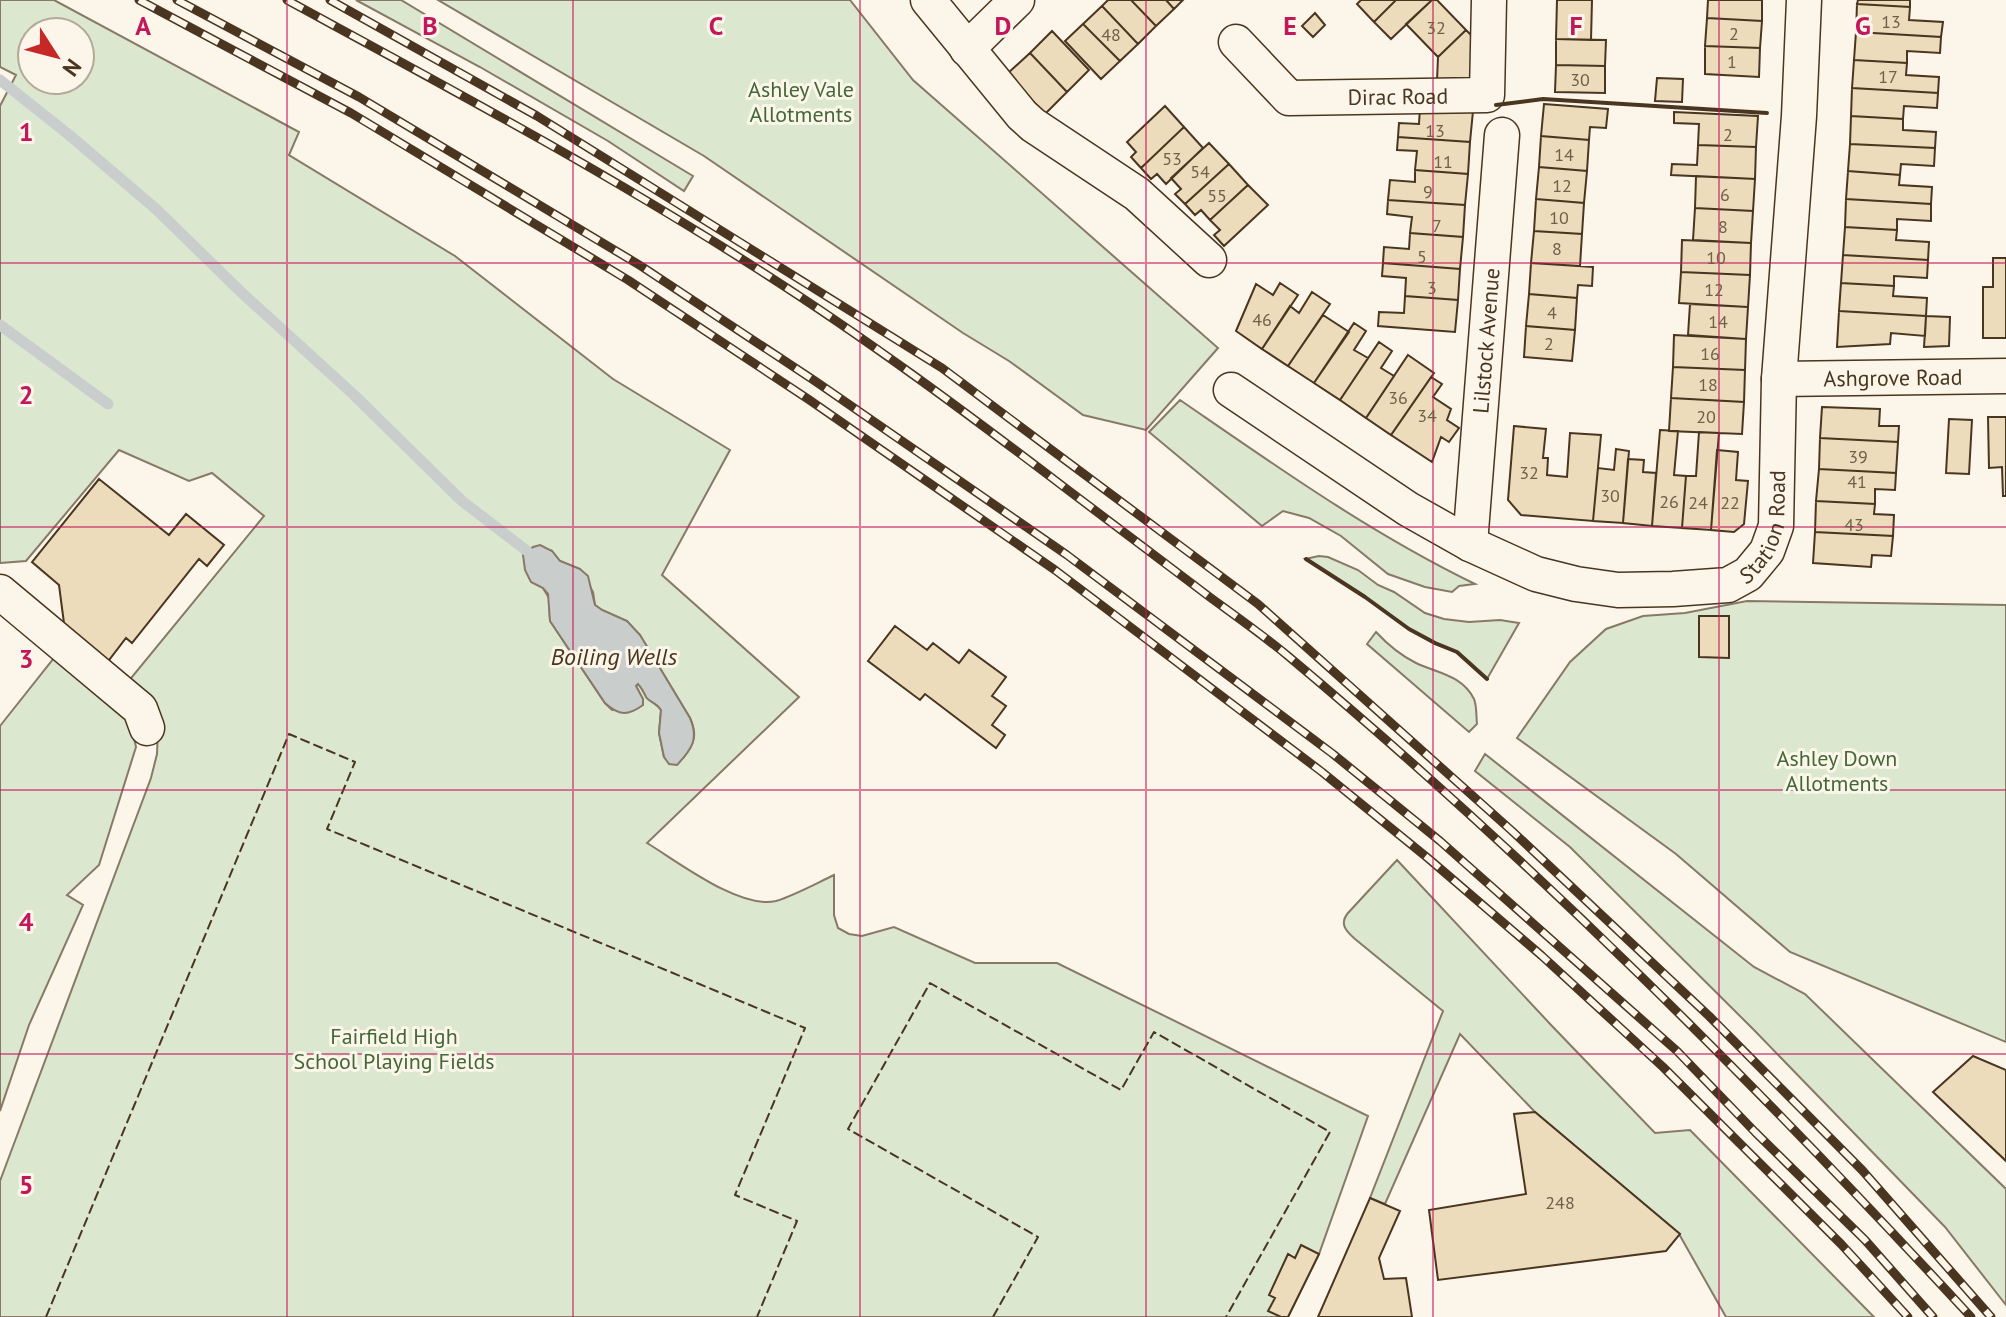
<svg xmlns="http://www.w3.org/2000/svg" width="2006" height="1317" viewBox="0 0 2006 1317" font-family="'PT Sans',sans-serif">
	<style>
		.green { fill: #dce7d0; stroke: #887966; stroke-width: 2; fill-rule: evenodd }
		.water { fill: #c9cecd; stroke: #887966; stroke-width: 2 }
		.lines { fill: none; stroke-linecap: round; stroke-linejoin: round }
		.stream { stroke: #c9cecd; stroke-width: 11 }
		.building { fill: #ecdcbc; stroke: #4a3520; stroke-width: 2 }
		.street-casing { stroke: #4a3520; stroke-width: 37 }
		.street { stroke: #fbf6e9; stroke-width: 34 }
		.rail-casing { stroke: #4a3520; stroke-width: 9 }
		.rail { stroke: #fbf6e9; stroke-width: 6; stroke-dasharray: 18; stroke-linecap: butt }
		.fence { stroke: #4a3520; stroke-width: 2; stroke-dasharray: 10 4; stroke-linecap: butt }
		.wall { stroke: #4a3520; stroke-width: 4 }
		.grid { fill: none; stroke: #c2185b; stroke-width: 2; stroke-opacity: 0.55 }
		.labels { text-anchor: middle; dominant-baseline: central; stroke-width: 6; stroke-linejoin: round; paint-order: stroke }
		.number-label { font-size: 18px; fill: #725f47 }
		.park-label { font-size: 22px; fill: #436837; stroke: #fbf6e9 }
		.street-label { font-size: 22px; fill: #4a3520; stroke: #fbf6e9 }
		.water-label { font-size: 24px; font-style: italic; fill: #4a3520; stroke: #fbf6e9 }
		.grid-label { font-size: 26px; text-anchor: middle; font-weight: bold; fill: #c2185b; stroke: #fbf6e9; stroke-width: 6; stroke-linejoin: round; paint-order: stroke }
	</style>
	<rect width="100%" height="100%" fill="#fbf6e9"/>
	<path class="green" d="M0 0H54L299 132 289 155 455 256 613 379 730 450 662 575 799 697 647 843C677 861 740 910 776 901 795 895 815 884 834 875V915L838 928 849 934 862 936 894 927 975 963H1057L1368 1116 1319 1254 1288 1317H0V1181L151 778 157 754 158 728 127 683 264 516 212 473 189 481 119 450 26 561 0 563V106L16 75 0 67ZM32 32H80V80H32ZM552 551 560 561 580 569 593 592 595 605 602 610 627 621 640 635 690 718C698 736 694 743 683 758L664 757 659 733 661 710C656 702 649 702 646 696 643 691 642 688 638 683L636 686 643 700V705L612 710 605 703 550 621 549 598 543 588Z
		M356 0H401L693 176 684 191 608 141 480 67Z
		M438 0H850L913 80 1218 348 1146 430 1083 415 1009 361 963 333 704 156Z
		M1180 400C1276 466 1370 533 1475 584L1459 586 1452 592 1425 587 1388 574 1341 536 1309 518 1283 511 1262 526 1149 432Z
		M1319 556 1328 557 1358 570 1378 585 1394 592 1425 613 1444 619 1469 622 1500 620 1519 623 1487 679 1457 652 1435 644 1409 629 1365 597 1305 559Z
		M1747 601 2006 605V1042L1790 952 1676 854 1517 738 1570 662 1606 629 1643 616 1685 613Z
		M1376 632C1388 645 1400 655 1416 663 1437 673 1462 675 1474 699 1477 706 1476 716 1477 724L1469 732 1367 644Z
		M54 658 126 718 132 729 136 747 99 865 67 895 83 905 29 1025 0 1111V726Z
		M1485 754 1754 967 1805 994 2006 1189V1305L1945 1227 1754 1030 1570 847 1475 771Z
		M1397 860 1552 1026 1655 1133 1690 1130 1874 1317H1726L1679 1234 1535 1112 1460 1034 1385 1204 1370 1198 1443 1011 1355 939C1346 931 1339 924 1348 913Z"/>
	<path class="water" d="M540 545 552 551 560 561 580 569 588 576 595 605 602 610 627 621 640 635 690 718C699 739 692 749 677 765L669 764 664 757 659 733 661 710C656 702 649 702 646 697 643 691 642 688 638 684L636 686 643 699V705C628 716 619 716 605 703L550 621 548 594 543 588 531 582 525 570 523 555 533 547Z"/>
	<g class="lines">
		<path class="stream" d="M0 80 68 134 156 209 242 293 353 394 462 501 527 551
			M0 325 108 404"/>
	</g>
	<path class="building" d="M1108 0H1131L1156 26 1138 44 1102 6Z
		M1131 0H1166L1174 9 1156 26Z
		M1166 0H1183L1174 9Z
		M1361 0H1396L1374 22 1357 4Z
		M1396 0H1432L1391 39 1374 22Z
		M1432 0H1437L1466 30 1438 57 1406 24Z
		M1557 0H1592L1591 40 1556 39Z
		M1708 0H1762V21L1707 18Z
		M1858 0H1910V7L1857 4Z
		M1857 4 1910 7 1909 20 1943 22 1941 37 1856 32Z
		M1102 6 1138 44 1120 61 1083 24Z
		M1315 13 1325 25 1313 37 1302 26Z
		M1707 18 1762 21 1760 48 1705 46Z
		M1083 24 1120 61 1101 79 1065 41Z
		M1466 30 1475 39 1474 82 1437 81 1438 57Z
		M1052 31 1089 70 1067 92 1030 53Z
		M1856 32 1941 37 1940 53 1907 51V63L1854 60Z
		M1556 39 1606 40 1605 66 1556 65Z
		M1705 46 1760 48 1759 77 1705 74Z
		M1030 53 1067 92 1045 114 1007 74Z
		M1854 60 1907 63 1906 75 1939 77 1938 93 1852 88Z
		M1556 65 1605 66V93L1555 92Z
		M1657 78 1683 79 1682 102 1655 101Z
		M1852 88 1938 93 1937 108 1904 106 1903 119 1851 116Z
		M1544 104 1608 109 1606 128 1590 127 1589 140 1541 136Z
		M1165 106 1184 127 1141 168 1131 157 1136 152 1127 142Z
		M1420 107 1473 111 1470 142 1398 137 1399 123 1419 124Z
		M1674 112 1758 116 1756 147 1698 145 1699 124 1674 123Z
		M1851 116 1903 119V130L1936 132 1935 148 1850 144Z
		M1184 127 1203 148 1166 184 1157 174 1151 179 1141 168Z
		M1541 136 1589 140 1587 171 1539 167Z
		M1398 137 1470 142 1468 174 1415 170 1417 151 1397 150Z
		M1209 143 1229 164 1185 204 1175 194 1181 189 1171 178Z
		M1850 144 1935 148 1934 166 1901 164 1900 175 1848 171Z
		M1698 145 1756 147 1755 179 1671 175 1672 164 1697 165Z
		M1229 164 1248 185 1210 220 1201 210 1195 215 1185 204Z
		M1539 167 1587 171 1584 203 1536 199Z
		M1415 170 1468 174 1465 205 1388 200 1390 180 1415 182Z
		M1848 171 1900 175 1899 185 1932 187 1931 204 1846 199Z
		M1696 176 1755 179 1753 211 1695 208Z
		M1248 185 1268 205 1224 246 1214 235 1220 230 1210 220Z
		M1536 199 1584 203 1582 234 1534 231Z
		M1846 199 1931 204V221L1897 219V230L1845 227Z
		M1388 200 1465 205 1463 237 1410 233 1412 217 1387 214Z
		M1695 208 1753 211 1751 243 1693 240Z
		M1845 227 1897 230 1896 240 1929 242 1928 260 1843 255Z
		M1534 231 1582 234 1580 266 1531 263Z
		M1410 233 1463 237 1460 269 1383 263 1384 247 1409 249Z
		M1682 240 1751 243 1750 275 1681 272Z
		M1843 255 1928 260 1927 278 1894 276V286L1841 283Z
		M1993 258H2006V338H1983V287H1993Z
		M1383 263 1460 269 1458 300 1405 296 1406 278 1382 276Z
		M1531 263 1593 267 1592 286 1578 285 1577 298 1529 294Z
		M1681 272 1750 275 1748 307 1679 303Z
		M1280 283 1298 295 1262 349 1236 331 1256 284 1273 295Z
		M1841 283 1894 286 1893 296 1927 298 1926 316 1839 311Z
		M1312 292 1330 304 1288 366 1262 349 1290 306 1299 313Z
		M1529 294 1577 298 1575 330 1526 326Z
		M1405 296 1458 300 1455 332 1378 326 1379 312 1404 313Z
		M1690 304 1748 307 1746 339 1688 335Z
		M1839 311 1926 316 1925 336 1891 333 1890 344 1837 347Z
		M1323 315 1349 332 1314 383 1288 366Z
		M1926 316 1950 317 1949 346 1924 347Z
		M1354 323 1366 331 1354 350 1368 358 1340 400 1314 383Z
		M1526 326 1575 330 1572 361 1524 357Z
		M1674 335 1746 339 1745 370 1673 367Z
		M1379 342 1392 351 1381 368 1394 376 1366 418 1340 400Z
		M1408 355 1434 373 1391 435 1366 418Z
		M1673 367 1745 370 1744 402 1671 398Z
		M1431 377 1442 384 1433 397 1451 409 1447 420 1459 428 1449 442 1441 437 1432 462 1391 435Z
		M1671 398 1744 402 1742 434 1669 431Z
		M1822 407 1880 409 1879 426H1899L1898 442 1820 438Z
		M1988 417H2006V496H2003L2002 467 1989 468Z
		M1949 419 1972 420 1969 474 1946 473Z
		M1514 426 1546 429 1543 458H1548L1547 475 1567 477 1570 433 1601 435 1593 521 1521 515 1508 500Z
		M1660 430 1678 431 1674 475 1686 476 1682 528 1652 526Z
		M1699 432 1719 433 1711 530 1682 528 1686 476H1696Z
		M1820 438 1898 442 1896 473 1819 469Z
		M1616 449 1629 451 1623 523 1593 521 1598 468 1614 470Z
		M1717 450 1738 452 1736 480 1748 481 1744 524 1734 532 1711 530Z
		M1628 459 1644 460 1643 472 1656 473 1652 526 1623 523Z
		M1819 469 1896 473 1895 490 1875 489V504L1816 501Z
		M99 479 169 535 186 514 224 545 207 566 199 559 132 643 126 638 106 664 65 631 59 585 32 562Z
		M1816 501 1875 504 1874 514 1894 515 1893 536 1815 532Z
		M1815 532 1893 536 1891 556 1872 555 1871 567 1813 563Z
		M1699 616H1729V658L1699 657Z
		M895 626 927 650 933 643 959 663 969 650 1006 677 992 696 1006 706 992 725 1005 735 996 748 925 694 920 700 868 661Z
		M1973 1056 2006 1070V1161L1933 1092Z
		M1535 1112 1680 1234 1666 1251 1438 1280 1429 1210 1526 1194 1514 1114Z
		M1370 1198 1400 1211 1379 1258 1384 1279 1406 1278 1412 1317H1318Z
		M1301 1245 1319 1254 1288 1317H1281L1268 1311 1275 1298 1269 1295 1288 1254 1295 1258Z"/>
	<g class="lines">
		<g class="street-casing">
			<g id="street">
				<path d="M928 0 1022 115 1033 125 1137 194 1209 260"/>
				<path id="s1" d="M1236 42 1289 98 1487 95 1489 0"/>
				<path d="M967 49 1017 0"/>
				<path id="s2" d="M1779 379 2006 376"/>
				<path id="s3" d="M1231 390 1408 509 1470 544 1536 574 1576 584 1618 590 1673 589 1728 585 1748 574 1767 551 1776 526 1779 379 1799 116 1804 0"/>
				<path id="s4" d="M1470 544 1502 135"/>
				<path d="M0 592 140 709 147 728"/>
			</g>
		</g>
		<use href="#street" class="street"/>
		<g class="rail-casing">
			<path id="rail" d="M139 0 351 113 628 280 808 399 1055 570 1322 772 1429 859 1542 956 1663 1067 1841 1244 1908 1317
				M177 0 359 97 641 266 815 381 1067 555 1333 754 1440 841 1677 1051 1755 1132 1865 1240 1933 1317
				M287 0C445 86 604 171 756 268 863 336 964 411 1064 487 1113 524 1162 561 1211 598 1237 617 1264 636 1288 656 1532 860 1756 1084 1971 1317
				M330 0 537 116 942 368 1258 604 1512 831 1709 1016 1862 1170 1991 1317"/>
		</g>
		<use href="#rail" class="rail"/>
		<path class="fence" d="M46 1317 289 734 355 762 327 829 805 1028 735 1195 797 1221 757 1317
			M993 1317 1038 1237 848 1129 930 983 1121 1090 1154 1032 1330 1132 1226 1317"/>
		<path class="wall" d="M1496 105 1543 99 1767 113
			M1306 559 1365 597 1409 629 1435 643 1457 652 1487 679"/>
	</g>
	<path class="grid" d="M287 0V1317M573 0V1317M860 0V1317M1146 0V1317M1433 0V1317M1719 0V1317M0 263H2006M0 527H2006M0 790H2006M0 1054H2006"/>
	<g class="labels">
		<g class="number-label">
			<text x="1891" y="21">13</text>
			<text x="1436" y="27">32</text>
			<text x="1734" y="33">2</text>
			<text x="1111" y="34">48</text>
			<text x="1732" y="61">1</text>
			<text x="1888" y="76">17</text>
			<text x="1580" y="79">30</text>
			<text x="1435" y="130">13</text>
			<text x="1728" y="134">2</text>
			<text x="1564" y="154">14</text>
			<text x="1172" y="158">53</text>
			<text x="1443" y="161">11</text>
			<text x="1200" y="171">54</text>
			<text x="1562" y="185">12</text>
			<text x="1428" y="191">9</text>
			<text x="1725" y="194">6</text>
			<text x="1217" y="195">55</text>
			<text x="1559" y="217">10</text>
			<text x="1437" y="225">7</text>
			<text x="1723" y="226">8</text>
			<text x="1557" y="248">8</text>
			<text x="1422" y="256">5</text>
			<text x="1716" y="257">10</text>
			<text x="1432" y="287">3</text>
			<text x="1714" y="289">12</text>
			<text x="1552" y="312">4</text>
			<text x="1262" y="319">46</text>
			<text x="1718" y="321">14</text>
			<text x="1549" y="343">2</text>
			<text x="1710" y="353">16</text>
			<text x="1708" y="384">18</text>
			<text x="1398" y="397">36</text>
			<text x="1427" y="415">34</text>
			<text x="1706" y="416">20</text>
			<text x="1858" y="456">39</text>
			<text x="1529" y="472">32</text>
			<text x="1857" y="481">41</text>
			<text x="1610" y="495">30</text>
			<text x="1669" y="501">26</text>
			<text x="1698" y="502">24</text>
			<text x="1730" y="502">22</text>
			<text x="1854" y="524">43</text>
			<text x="1560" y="1202">248</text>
		</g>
		<g class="park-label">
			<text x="801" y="89">Ashley Vale<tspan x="801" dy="25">Allotments</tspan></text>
			<text x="1837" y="758">Ashley Down<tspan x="1837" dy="25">Allotments</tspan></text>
			<text x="394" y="1036">Fairfield High<tspan x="394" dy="25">School Playing Fields</tspan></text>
		</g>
		<g class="street-label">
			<text stroke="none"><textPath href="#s1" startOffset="186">Dirac Road</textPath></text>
			<text stroke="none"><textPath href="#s4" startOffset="204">Lilstock Avenue</textPath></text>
			<text stroke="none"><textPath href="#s2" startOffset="114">Ashgrove Road</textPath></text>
			<text stroke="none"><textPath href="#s3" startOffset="626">Station Road</textPath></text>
		</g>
		<g class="water-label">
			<text x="614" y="656">Boiling Wells</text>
		</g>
	</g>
	<g class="grid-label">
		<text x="143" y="35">A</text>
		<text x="430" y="35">B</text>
		<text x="716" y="35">C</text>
		<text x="1003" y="35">D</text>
		<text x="1290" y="35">E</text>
		<text x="1576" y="35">F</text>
		<text x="1863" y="35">G</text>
		<text x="26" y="141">1</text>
		<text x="26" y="404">2</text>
		<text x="26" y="668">3</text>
		<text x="26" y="931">4</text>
		<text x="26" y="1194">5</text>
	</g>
	<g transform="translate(56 56) rotate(126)"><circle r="38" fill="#fbf6e9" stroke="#b4a999" stroke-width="2"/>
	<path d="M0-6L14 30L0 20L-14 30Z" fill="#c62828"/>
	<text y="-12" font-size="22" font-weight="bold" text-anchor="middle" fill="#4a3520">N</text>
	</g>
</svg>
